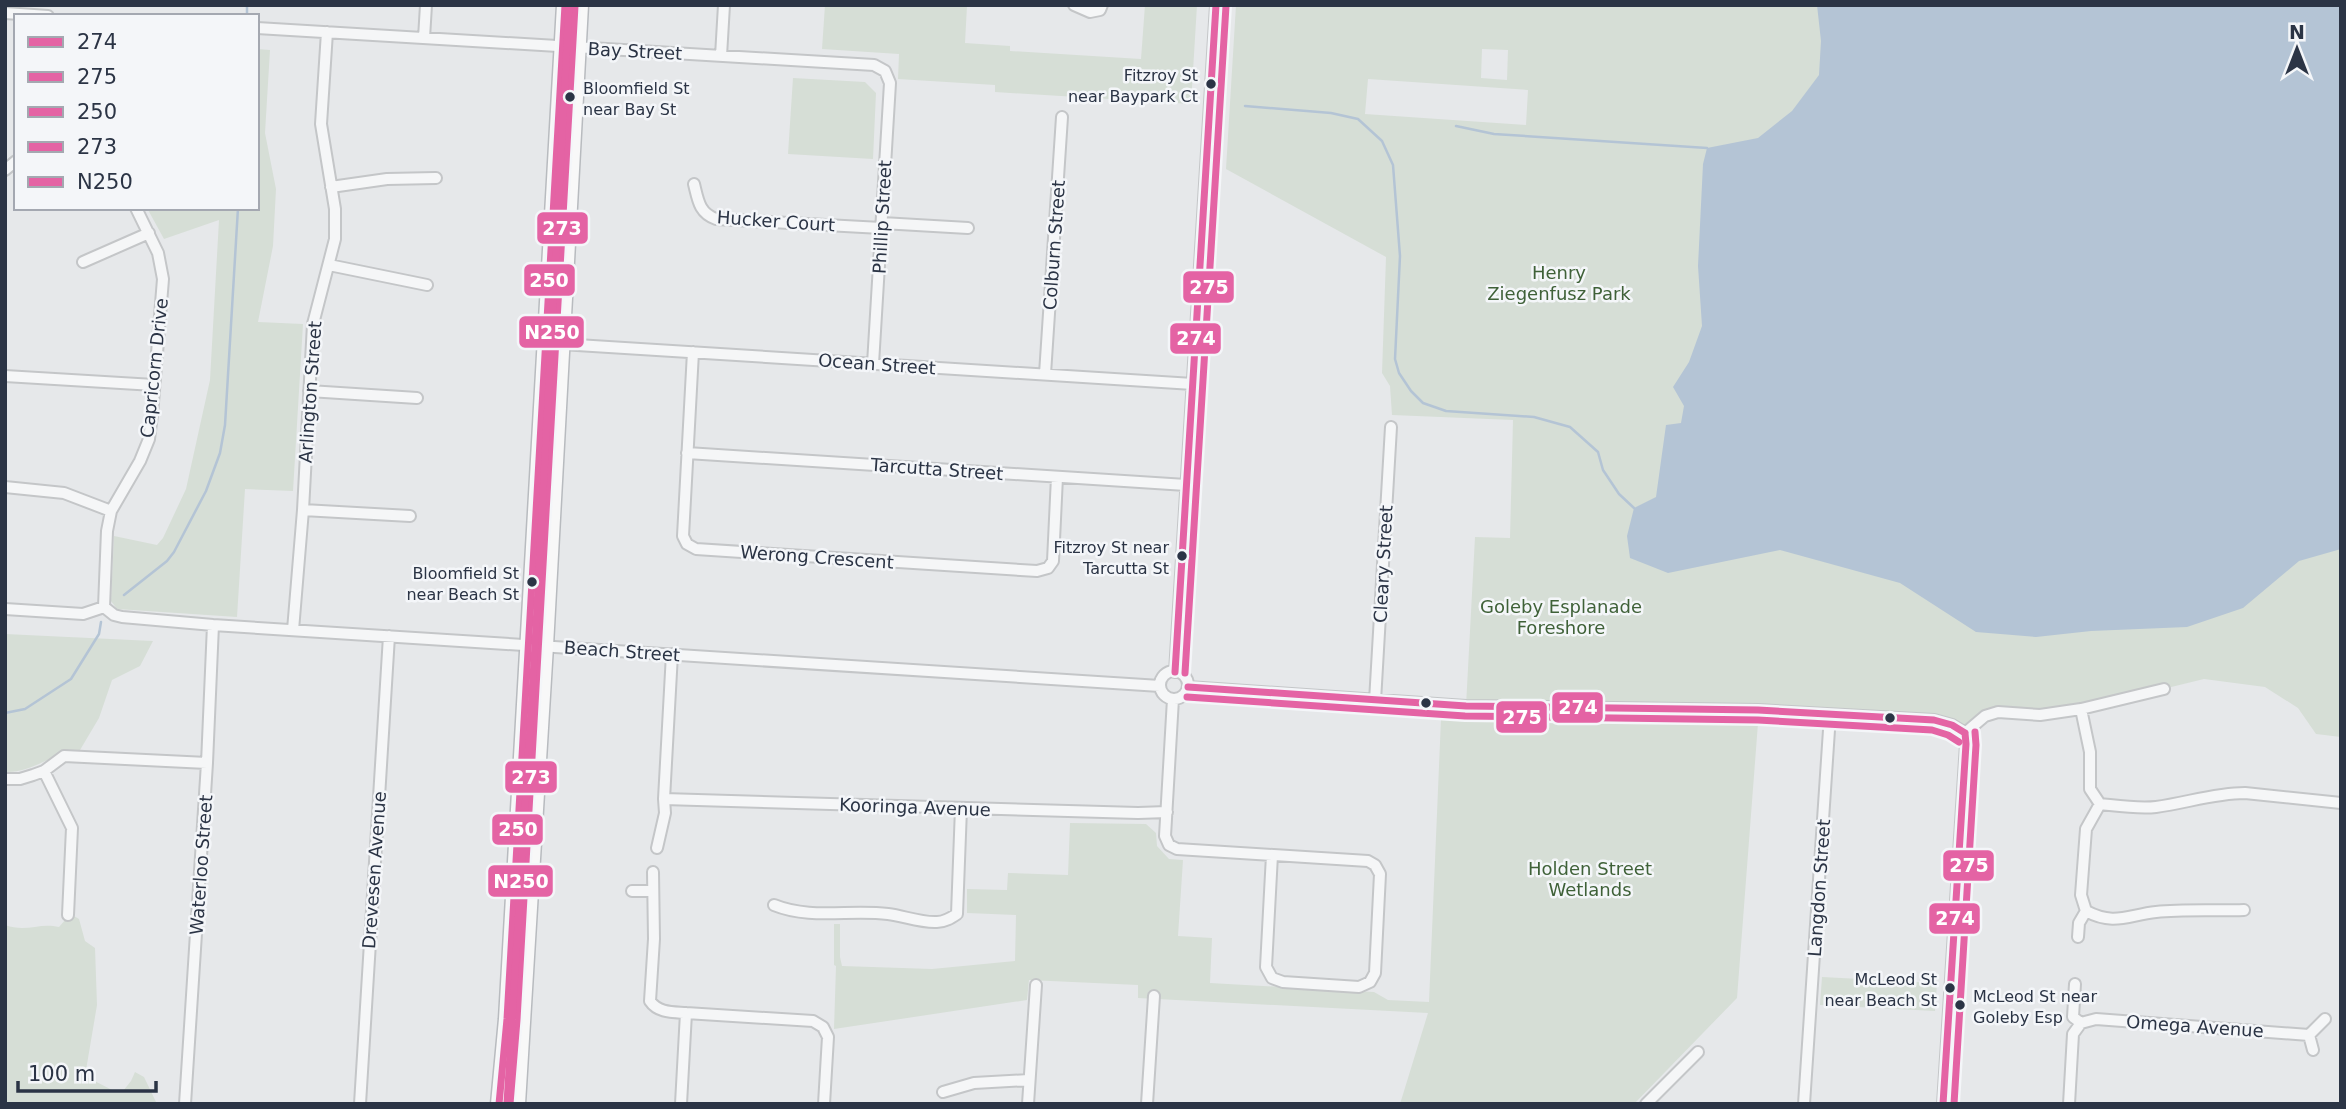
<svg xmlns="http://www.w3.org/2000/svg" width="2346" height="1109" viewBox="0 0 2346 1109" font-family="'DejaVu Sans',sans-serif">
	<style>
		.green { fill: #d6ded6; fill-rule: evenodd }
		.water { fill: #b4c4d5 }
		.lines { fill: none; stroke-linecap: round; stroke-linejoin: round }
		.stream { stroke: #b4c4d5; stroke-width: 2.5 }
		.minor-casing { stroke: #c4c6c8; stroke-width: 14 }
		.highway-casing { stroke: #b8bbbf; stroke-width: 19 }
		.minor { stroke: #f5f6f7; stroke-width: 10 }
		.highway { stroke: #f8f8f8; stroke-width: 16 }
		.bus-1-casing { stroke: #f4f6f9; stroke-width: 12 }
		.bus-2-casing { stroke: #f4f6f9; stroke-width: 12 }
		.bus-3-casing { stroke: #f4f6f9; stroke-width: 12 }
		.bus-4-casing { stroke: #f4f6f9; stroke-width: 12 }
		.bus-5-casing { stroke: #f4f6f9; stroke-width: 12 }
		.bus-1 { stroke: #e463a4; stroke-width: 7 }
		.bus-2 { stroke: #e463a4; stroke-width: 7 }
		.bus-3 { stroke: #e463a4; stroke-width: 7 }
		.bus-4 { stroke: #e463a4; stroke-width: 7 }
		.bus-5 { stroke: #e463a4; stroke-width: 7 }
		.bus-dot { fill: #2b3445; stroke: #f4f6f9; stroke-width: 2.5 }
		.labels { text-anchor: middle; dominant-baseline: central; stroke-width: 5; stroke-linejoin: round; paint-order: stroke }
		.bus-label { font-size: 16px; fill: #2b3445; stroke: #f4f6f9; text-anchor: end }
		.street-label { font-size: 18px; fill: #2b3445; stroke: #f4f6f9 }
		.park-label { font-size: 18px; fill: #3f6138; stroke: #f4f6f9 }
		.line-badge { stroke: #f4f6f9; stroke-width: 2.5 }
		.badge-label { font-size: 19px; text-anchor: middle; font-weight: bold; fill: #fff }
	</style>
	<rect width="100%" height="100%" fill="#e6e8ea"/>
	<path class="green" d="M825 5 967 6 965 43 1010 46V51L1141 59 1145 5H1197L1191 104 995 92V85L898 79 899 54 822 49Z
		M1236 5H2215L2341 287V737L2316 734 2298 708 2265 687 2204 679 2081 709 1998 712 1965 733 1952 725 1759 710 1737 998 1634 1104H1400L1428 1013 1138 998V985L1029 980 1027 1000 834 1029 836 966 834 965V924H840V957L842 966 932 969 1015 961 1016 915 967 913V889L1007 890 1008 873 1068 875 1070 823 1146 824 1156 833 1157 846 1169 859 1183 860 1178 936 1212 938 1210 983 1374 992 1388 1000 1429 1002 1441 719 1466 706 1475 537 1510 538 1513 420 1392 415 1390 386 1382 373 1386 257 1226 169ZM1482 49 1508 50 1507 80 1481 78ZM1368 79 1528 90 1526 125 1365 114Z
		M257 49 270 50 265 133 276 189 273 246 258 322 303 324 293 491 245 489 237 617 117 609 111 601 114 536 157 545 163 538 186 489 210 380 219 220 164 239 147 208H257Z
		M793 78 865 82 876 93 873 159 788 154Z
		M5 634 153 641 140 666 112 680 99 718 80 750C53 752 33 773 5 772Z
		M74 916 79 919 85 941 95 948 97 1005 85 1076 112 1090 123 1091 131 1081 135 1072 144 1077 157 1104H5V925C27 933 39 922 59 927L66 919Z
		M1822 977 1937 983 1935 1011 1820 1005Z"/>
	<path class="water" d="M1817 5H2341V549L2299 561 2243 608 2187 627 2091 631 2036 637 1976 632 1900 583 1780 550 1668 573 1630 558 1627 536 1634 508 1656 497 1666 425 1681 423 1684 406 1673 387 1689 362 1702 326 1698 266 1703 164 1707 148 1758 138 1792 111 1819 75 1821 41Z"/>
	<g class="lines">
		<path class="stream" d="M247 13V5
			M1245 106 1331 113 1358 119 1382 141 1393 165 1400 256 1395 359 1399 373 1411 391 1423 403 1446 411 1534 417 1570 427 1598 452 1603 470 1619 494 1634 508
			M1456 126 1494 134 1707 148
			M124 595 167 561 174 552 206 491 220 453 225 425 238 208
			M5 713 25 709 71 679 99 634 101 622"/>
		<g class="minor-casing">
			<path id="minor" d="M1074 5 1090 12 1100 10 1102 5
				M5 13 48 16
				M257 28 874 65 885 71 890 83 873 364
				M424 38 426 5
				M721 56 724 5
				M5 170 16 161
				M694 184C698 200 699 213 716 219L881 228
				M331 187 387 179 436 178
				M882 223 968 228
				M83 262 149 233
				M329 265 427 285
				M561 344 1193 384
				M693 352 683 536 687 544 696 549 1037 571 1048 568 1053 561 1057 477
				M1045 374 1062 117
				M5 376 154 385
				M309 391 417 398
				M687 453 1186 485
				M5 487 64 493 111 511
				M303 510 410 516
				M104 607 107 531 111 511 140 461 149 439 152 415 163 279 158 253 136 208
				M5 609 83 614 104 607 114 615 122 617 213 625 1160 686
				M293 630 303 510 313 324 335 239V209L321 124 327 32
				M1160 685a14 14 0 1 1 28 0a14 14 0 1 1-28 0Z
				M1175 672 1216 5
				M1188 687 1466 706 1758 710 1934 720 1952 725 1965 733
				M1173 699 1165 836 1169 845 1177 849 1368 861 1375 865 1380 874 1375 973 1370 982 1359 987 1283 982 1272 978 1266 967 1272 855
				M1375 701 1391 427
				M2081 709 2090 752V789L2100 804 2086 829 2081 895 2086 911C2114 926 2128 915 2156 912 2184 909 2215 911 2244 910
				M1965 733 1985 716 1998 712 2040 715 2081 709 2164 689
				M44 771 72 828 68 915
				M5 779H20L33 775 44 771 64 756 207 763
				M664 799 1138 813 1167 812
				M2100 804C2119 806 2138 809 2156 807 2186 803 2215 793 2245 793L2341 803
				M657 848 665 813 664 799 672 654
				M653 872 654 939 650 1001C658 1013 673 1012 686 1013L681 1104
				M632 891H652
				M774 905C811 920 850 909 888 914 904 916 921 923 937 922 945 922 951 918 957 914L961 808
				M2078 937 2079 923 2086 911
				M2075 984 2073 1017 2081 1023
				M686 1013 813 1021 823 1027 828 1037 824 1104
				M2313 1050 2309 1035 2325 1019
				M943 1092 974 1083 1029 1080
				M185 1104 207 763 213 625
				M360 1104 389 636
				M1028 1104 1036 985
				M1147 1104 1154 996
				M1646 1104 1698 1052
				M1804 1104 1830 715
				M1943 1104 1966 744 1965 733
				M2069 1104 2073 1034 2081 1023 2096 1019 2309 1035"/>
		</g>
		<g class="highway-casing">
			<path id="highway" d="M499 1104 507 1019 565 5
				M517 1104 545 646 580 5"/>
		</g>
		<use href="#minor" class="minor"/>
		<use href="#highway" class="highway"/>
		<g class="bus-1-casing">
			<path id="bus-1" d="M1175 672 1216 5
				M1188 687 1466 706 1758 710 1934 720 1952 725 1965 733
				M1943 1104 1966 744 1965 733"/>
		</g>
		<g class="bus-2-casing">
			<path id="bus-2" d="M1185 673 1226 6
				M1187 697 1465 716 1758 720 1932 730 1948 735 1959 742
				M1954 1104 1976 745 1975 732"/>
		</g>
		<g class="bus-3-casing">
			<path id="bus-3" d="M499 1104 507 1019 565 5"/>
		</g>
		<g class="bus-4-casing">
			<path id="bus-4" d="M510 1104 517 1020 575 6"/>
		</g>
		<g class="bus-5-casing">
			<path id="bus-5" d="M507 1103 535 645 569 5"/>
		</g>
		<use href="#bus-1" class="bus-1"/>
		<use href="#bus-2" class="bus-2"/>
		<use href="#bus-3" class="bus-3"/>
		<use href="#bus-4" class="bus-4"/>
		<use href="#bus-5" class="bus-5"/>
	</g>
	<g class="bus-dot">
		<circle cx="1211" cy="84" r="6"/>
		<circle cx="570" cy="97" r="6"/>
		<circle cx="1182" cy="556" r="6"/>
		<circle cx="532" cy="582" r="6"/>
		<circle cx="1426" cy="703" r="6"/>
		<circle cx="1890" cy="718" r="6"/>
		<circle cx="1950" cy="988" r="6"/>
		<circle cx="1960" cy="1005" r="6"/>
	</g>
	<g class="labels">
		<g class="bus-label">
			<text x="1198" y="75">Fitzroy St<tspan x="1198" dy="21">near Baypark Ct</tspan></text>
			<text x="583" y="88" text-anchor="start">Bloomfield St<tspan x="583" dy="21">near Bay St</tspan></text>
			<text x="1169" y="547">Fitzroy St near<tspan x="1169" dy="21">Tarcutta St</tspan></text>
			<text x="519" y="573">Bloomfield St<tspan x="519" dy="21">near Beach St</tspan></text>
			<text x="1937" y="979">McLeod St<tspan x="1937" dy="21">near Beach St</tspan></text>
			<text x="1973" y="996" text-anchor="start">McLeod St near<tspan x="1973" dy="21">Goleby Esp</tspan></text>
		</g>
		<g class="street-label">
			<text transform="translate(635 51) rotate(3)">Bay Street</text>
			<text transform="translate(882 217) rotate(-87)">Phillip Street</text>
			<text transform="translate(776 221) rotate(4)">Hucker Court</text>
			<text transform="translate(1054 245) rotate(-86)">Colburn Street</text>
			<text transform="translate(877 364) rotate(4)">Ocean Street</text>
			<text transform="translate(154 368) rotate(-84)">Capricorn Drive</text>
			<text transform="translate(310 392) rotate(-86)">Arlington Street</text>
			<text transform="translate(937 469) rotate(4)">Tarcutta Street</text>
			<text transform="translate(817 557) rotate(4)">Werong Crescent</text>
			<text transform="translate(1383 564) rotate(-87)">Cleary Street</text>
			<text transform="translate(622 651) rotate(4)">Beach Street</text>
			<text transform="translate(915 807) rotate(2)">Kooringa Avenue</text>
			<text transform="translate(201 865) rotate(-86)">Waterloo Street</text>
			<text transform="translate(374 870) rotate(-86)">Drevesen Avenue</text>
			<text transform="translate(1819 888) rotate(-86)">Langdon Street</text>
			<text transform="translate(2195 1026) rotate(4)">Omega Avenue</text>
		</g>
		<g class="park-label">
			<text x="1559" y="272">Henry<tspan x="1559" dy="21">Ziegenfusz Park</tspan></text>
			<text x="1561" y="606">Goleby Esplanade<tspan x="1561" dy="21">Foreshore</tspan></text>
			<text x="1590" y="868">Holden Street<tspan x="1590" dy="21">Wetlands</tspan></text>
		</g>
	</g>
	<g class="line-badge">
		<rect x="536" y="211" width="53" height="34" rx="7" fill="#e463a4"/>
		<rect x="523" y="263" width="53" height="34" rx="7" fill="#e463a4"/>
		<rect x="1182" y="270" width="53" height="34" rx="7" fill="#e463a4"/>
		<rect x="518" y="315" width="67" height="34" rx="7" fill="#e463a4"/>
		<rect x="1169" y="322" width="53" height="33" rx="7" fill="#e463a4"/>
		<rect x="1551" y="691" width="53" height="33" rx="7" fill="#e463a4"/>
		<rect x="1495" y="700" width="53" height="34" rx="7" fill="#e463a4"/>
		<rect x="504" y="760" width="54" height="34" rx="7" fill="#e463a4"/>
		<rect x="491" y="813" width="53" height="33" rx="7" fill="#e463a4"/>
		<rect x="1942" y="849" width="53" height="33" rx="7" fill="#e463a4"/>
		<rect x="487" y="864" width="67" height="34" rx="7" fill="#e463a4"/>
		<rect x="1928" y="902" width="53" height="33" rx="7" fill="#e463a4"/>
	</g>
	<g class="badge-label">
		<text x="562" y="235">273</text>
		<text x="549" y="287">250</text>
		<text x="1209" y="294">275</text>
		<text x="552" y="339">N250</text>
		<text x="1196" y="345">274</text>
		<text x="1578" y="714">274</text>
		<text x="1522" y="724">275</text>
		<text x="531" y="784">273</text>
		<text x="518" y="836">250</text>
		<text x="1969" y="872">275</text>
		<text x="521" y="888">N250</text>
		<text x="1955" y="925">274</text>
	</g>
	<rect width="2346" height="1109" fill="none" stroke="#2b3445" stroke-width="14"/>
	<rect x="14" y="14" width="245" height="196" fill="#f4f6f9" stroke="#a4a8b1" stroke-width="2"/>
	<rect x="28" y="37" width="35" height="10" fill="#e463a4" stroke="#a4a8b1" stroke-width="2"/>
	<text x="77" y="49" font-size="21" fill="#2b3445">274</text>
	<rect x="28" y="72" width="35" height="10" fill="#e463a4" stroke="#a4a8b1" stroke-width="2"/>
	<text x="77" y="84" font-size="21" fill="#2b3445">275</text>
	<rect x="28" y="107" width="35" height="10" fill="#e463a4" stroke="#a4a8b1" stroke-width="2"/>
	<text x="77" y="119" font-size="21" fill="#2b3445">250</text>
	<rect x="28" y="142" width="35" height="10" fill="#e463a4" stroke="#a4a8b1" stroke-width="2"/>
	<text x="77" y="154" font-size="21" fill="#2b3445">273</text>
	<rect x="28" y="177" width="35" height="10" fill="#e463a4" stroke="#a4a8b1" stroke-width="2"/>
	<text x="77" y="189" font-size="21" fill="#2b3445">N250</text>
	<g transform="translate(2297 49)" stroke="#f4f6f9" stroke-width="5" paint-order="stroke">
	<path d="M0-5L12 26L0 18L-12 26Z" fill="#2b3445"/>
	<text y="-10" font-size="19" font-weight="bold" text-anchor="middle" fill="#2b3445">N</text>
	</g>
	<path d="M18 1081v10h138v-10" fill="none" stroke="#2b3445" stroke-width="3.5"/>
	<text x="28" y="1081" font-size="21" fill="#2b3445" stroke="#f4f6f9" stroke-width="5" paint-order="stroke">100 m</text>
</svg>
